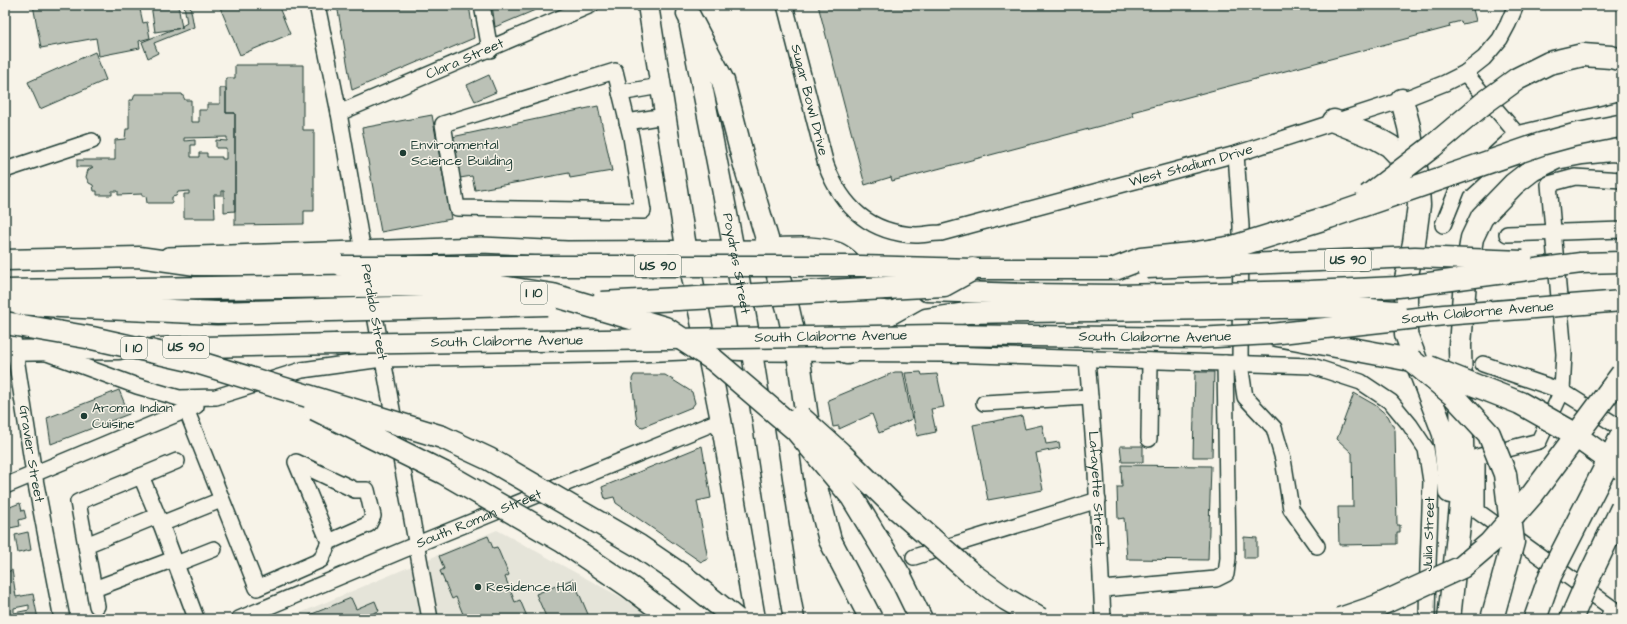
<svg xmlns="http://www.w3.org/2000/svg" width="1627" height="624" viewBox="0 0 1627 624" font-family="'Architects Daughter',sans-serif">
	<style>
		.built { fill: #e5e4d9 }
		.building { fill: #bbc1b6; stroke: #1f3d34; fill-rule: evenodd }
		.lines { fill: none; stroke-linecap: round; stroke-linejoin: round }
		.minor-casing { stroke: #1f3d34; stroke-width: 18 }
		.major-casing { stroke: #1f3d34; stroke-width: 23 }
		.highway-casing { stroke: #1f3d34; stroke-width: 25 }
		.minor { stroke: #f7f3e8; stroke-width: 15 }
		.major { stroke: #f7f3e8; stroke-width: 20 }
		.highway { stroke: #f7f3e8; stroke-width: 22 }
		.major-bridge-casing { stroke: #1f3d34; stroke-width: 23; stroke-linecap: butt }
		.highway-bridge-casing { stroke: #1f3d34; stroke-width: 25; stroke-linecap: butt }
		.major-bridge { stroke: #f7f3e8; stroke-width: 20 }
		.highway-bridge { stroke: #f7f3e8; stroke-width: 22 }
		.poi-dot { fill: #1f3d34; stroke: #f7f3e8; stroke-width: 1.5 }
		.labels { text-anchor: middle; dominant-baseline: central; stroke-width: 3; stroke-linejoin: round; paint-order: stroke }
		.shield { fill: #f7f3e8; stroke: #60746a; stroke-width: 1 }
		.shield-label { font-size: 13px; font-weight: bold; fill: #1f3d34 }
		.street-label { font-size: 14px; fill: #1f3d34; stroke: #f7f3e8 }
		.poi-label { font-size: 14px; fill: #1f3d34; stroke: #f7f3e8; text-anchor: start }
	</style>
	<rect width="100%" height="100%" fill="#f7f3e8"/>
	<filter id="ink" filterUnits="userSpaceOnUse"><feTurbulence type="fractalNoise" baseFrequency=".025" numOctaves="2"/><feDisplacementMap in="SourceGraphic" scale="8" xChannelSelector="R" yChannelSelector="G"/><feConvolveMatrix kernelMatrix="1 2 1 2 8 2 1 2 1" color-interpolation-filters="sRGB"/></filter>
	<g filter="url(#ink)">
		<path class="built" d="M497 530 661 619H286Z"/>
		<path class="building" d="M33 5H139L143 23 147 22 150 38 139 41 140 48 99 56 96 38 41 48Z
			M151 5H178L182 28 155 32Z
			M184 5H190L194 27 154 43 158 53 148 58 142 42 171 30 182 28V26L187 23Z
			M219 5H278L290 34 240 55Z
			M337 5H469L474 38 352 90Z
			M492 5H547L495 27Z
			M818 5H1472L1476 21 1462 24 1461 21 1449 24 1450 27 1132 112 1134 117 892 181 891 177 865 185Z
			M95 52 106 80 40 109 28 82Z
			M235 65H303V130H314V211H304V224L235 225V113H226V78H235Z
			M489 75 496 92 475 101 467 85Z
			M220 88H226V113H235V211L224 212V191H222V195H214L215 218H184V194H189V191L178 192 176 196 172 197V203H147L146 196H142V194L118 195V191H112V195H97V191H94L93 185 89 183 86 177 88 170 93 167H77V160H115V140L125 139 126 129H129V100H133L135 94H182L185 100H191V122H199V110H207V104H220ZM227 137V141L216 140V148H226V159H222V157H207V153H199V157H191V145H195V140L184 141V138Z
			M598 106 612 171 570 178 569 173 475 190 472 176 460 178 452 137Z
			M432 115 451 219 381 232 362 128Z
			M895 372H903L912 419 879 433 872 414 839 429V426L833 427 828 400Z
			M921 372 922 375 937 374 944 407 931 409 936 432 917 436 905 373Z
			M1195 372H1214L1212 457H1193Z
			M634 375H665L692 392 695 403 692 407 643 427 639 426 637 424 632 379Z
			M119 390 129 414 51 444 47 418Z
			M1354 393 1375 405 1388 416 1395 430 1397 525H1400V532H1397V544L1339 545 1338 507H1353L1352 453 1337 439Z
			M1022 416 1025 429 1042 425 1046 444 1059 442 1060 448 1036 453 1043 490 988 500 973 425Z
			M702 446 711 498 697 501 708 559 701 562 616 503 614 497 605 499 602 487Z
			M1120 446H1143V462H1122Z
			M1121 465 1211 466 1208 560 1127 559 1124 518 1118 519 1117 487H1122Z
			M20 503 22 511 24 510 26 518 19 520 20 526 5 529V509Z
			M28 532 31 550 18 553 15 535Z
			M488 536 493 548 497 547 509 575 505 577 515 602 520 600 528 619H465L456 597 452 599 440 571 444 569 439 556Z
			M1244 537 1257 538V558H1244Z
			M5 564 7 572 12 570 16 597 33 594 38 619H5ZM29 605V610L14 613V608Z
			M573 579 590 619H547L536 594Z
			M351 598 356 609 375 601 379 611 371 614 373 619H300Z"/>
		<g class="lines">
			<g class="minor-casing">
				<g id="minor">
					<path d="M317 5 339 113 364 258"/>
					<path d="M482 5 490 50"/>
					<path id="s1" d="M785 5 826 165C842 207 869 233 916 235 924 235 932 233 941 233L1236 154 1402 100 1445 83 1465 73 1484 58 1500 39 1508 24 1516 5"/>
					<path d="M615 71 631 137 643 211 457 208 443 124Z"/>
					<path d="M620 93 660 86"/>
					<path id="s2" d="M339 113 591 5"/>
					<path d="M627 122 665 116"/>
					<path d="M1517 134 1622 109"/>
					<path d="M1236 154 1241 226 1240 364 1245 397 1274 428 1283 459 1291 509 1317 546"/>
					<path d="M5 171 8 169 92 141"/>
					<path d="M1443 225 1458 188 1517 134 1465 73"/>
					<path d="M1507 234 1622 230"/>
					<path d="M168 255 481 245 567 249 770 248"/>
					<path id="s3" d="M5 287 34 474 62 619"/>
					<path d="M372 299 430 619"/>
					<path d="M47 353 137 386 179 398 216 397 302 370 382 359 639 354 706 351 752 353 944 354 1312 366 1361 382 1391 402 1410 425 1426 449 1431 481 1428 565 1427 619"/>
					<path id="s4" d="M1087 359 1096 472 1103 619"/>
					<path d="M1483 364 1562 391 1564 354 1549 184 1575 177 1622 180"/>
					<path d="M984 403 1090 397"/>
					<path d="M186 409 257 588 321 560 329 542 296 462 355 490H367L373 516 369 524 329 542"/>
					<path d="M1149 439 1150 361"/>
					<path d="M141 476 177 461"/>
					<path d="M5 486 196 406"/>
					<path d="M161 524 196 618"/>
					<path d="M86 545 157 516"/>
					<path d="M914 557 1098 500"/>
					<path d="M176 564 214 549"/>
					<path d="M94 589 174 559"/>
					<path d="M1103 589 1216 579 1226 574 1228 558 1225 363"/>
					<path d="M97 606 78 502 141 476 161 524 221 500"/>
					<path id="s5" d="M239 619 415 545 721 420"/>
					<path d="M1608 619 1612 608 1477 511V457L1539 441 1562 391 1622 429"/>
				</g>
			</g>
			<g class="major-casing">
				<g id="major">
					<path d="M648 5 686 247 721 420 755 619"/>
					<path id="s6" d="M690 26C712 135 734 244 752 353 767 442 778 531 794 619"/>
					<path d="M770 248C790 248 815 245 835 252 856 259 865 289 889 290"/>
					<path d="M5 260 139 257 196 265 342 266"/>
					<path d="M1581 263 1622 262"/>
					<path d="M973 269H1115"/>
					<path d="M927 291 1027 294"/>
					<path d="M155 348 335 344"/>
					<path d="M5 351 119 349"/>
					<path d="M847 354 883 343 926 319 967 313 1028 312"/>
				</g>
			</g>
			<g class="highway-casing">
				<path id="highway" d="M688 14 723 81 744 162 788 309 798 353 817 491 830 540 871 619
					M1583 55 1611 57 1622 60
					M1402 100 1409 127 1417 174
					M1334 121 1376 138 1390 146 1417 174 1419 205 1414 243 1406 279V334L1444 434 1450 492
					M1277 335 1411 360
					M1449 619 1463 488 1460 345 1465 281 1472 238 1482 217 1514 184 1532 170 1556 158 1582 153 1611 150 1622 151"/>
			</g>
			<use href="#minor" class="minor"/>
			<use href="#major" class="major"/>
			<use href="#highway" class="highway"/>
			<g class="major-bridge-casing">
				<g id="major-bridge">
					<path d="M342 266H860L973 269"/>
					<path d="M1147 268 1415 257 1523 261"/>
					<path d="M1027 294 1116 295 1310 291 1398 287 1581 263"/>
					<path d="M1028 312 1344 307 1396 311"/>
					<path id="s7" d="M335 344 939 335 1197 338 1271 334 1444 315 1622 301"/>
				</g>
			</g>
			<g class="highway-bridge-casing">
				<path id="highway-bridge" d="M1368 196 1433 146 1484 103 1517 79 1549 63 1583 55
					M1115 269 1141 259 1190 254 1233 247 1329 217 1541 144 1574 135 1619 126
					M5 291 417 285 494 286 553 295 665 328 714 360 796 430 852 497 901 578 921 619
					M20 303 60 306 217 313 547 304
					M601 303 944 285 973 269
					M5 323 92 338 190 360 442 437 489 459 639 546 683 576 736 619
					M1411 360 1453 395 1489 434 1505 474 1513 542 1492 619
					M1429 367 1520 403 1566 429 1622 469
					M315 409 444 473 562 541 630 587 673 619
					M800 417 840 453 895 507 973 575 1006 599 1040 619
					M1340 619 1375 607 1462 567 1490 543 1532 495 1622 374
					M1535 619 1550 576 1622 435
					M1571 619 1591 573 1622 508"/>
			</g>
			<use href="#major-bridge" class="major-bridge"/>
			<use href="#highway-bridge" class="highway-bridge"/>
		</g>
	</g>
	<g class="poi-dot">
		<circle cx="403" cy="153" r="4"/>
		<circle cx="84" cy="416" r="4"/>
		<circle cx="478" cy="587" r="4"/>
	</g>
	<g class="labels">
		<g class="shield">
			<rect x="1325" y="249" width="46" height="22" rx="3"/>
			<rect x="635" y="255" width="46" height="22" rx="3"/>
			<rect x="521" y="282" width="26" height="22" rx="3"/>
			<rect x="163" y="336" width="46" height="22" rx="3"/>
			<rect x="121" y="337" width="26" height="22" rx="3"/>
		</g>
		<g class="shield-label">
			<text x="1348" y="260">US 90</text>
			<text x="658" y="266">US 90</text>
			<text x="534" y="293">I 10</text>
			<text x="186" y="347">US 90</text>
			<text x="134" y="348">I 10</text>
		</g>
		<g class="street-label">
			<text stroke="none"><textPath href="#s2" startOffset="137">Clara Street</textPath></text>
			<text stroke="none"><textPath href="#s1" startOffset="98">Sugar Bowl Drive</textPath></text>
			<text stroke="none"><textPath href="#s1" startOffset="571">West Stadium Drive</textPath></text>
			<text stroke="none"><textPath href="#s6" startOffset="242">Poydras Street</textPath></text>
			<text transform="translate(374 312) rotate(80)">Perdido Street</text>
			<text stroke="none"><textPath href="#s7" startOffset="1144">South Claiborne Avenue</textPath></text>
			<text stroke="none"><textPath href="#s7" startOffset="820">South Claiborne Avenue</textPath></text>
			<text stroke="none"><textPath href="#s7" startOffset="496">South Claiborne Avenue</textPath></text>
			<text stroke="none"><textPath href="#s7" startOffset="172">South Claiborne Avenue</textPath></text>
			<text stroke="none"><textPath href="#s3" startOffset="169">Gravier Street</textPath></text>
			<text stroke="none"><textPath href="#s4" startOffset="130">Lafayette Street</textPath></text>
			<text stroke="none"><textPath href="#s5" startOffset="260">South Roman Street</textPath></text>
			<text transform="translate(1429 534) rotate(-88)">Julia Street</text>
		</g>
		<g class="poi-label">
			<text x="411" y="145">Environmental<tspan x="411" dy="16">Science Building</tspan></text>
			<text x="92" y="408">Aroma Indian<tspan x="92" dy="16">Cuisine</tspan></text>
			<text x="486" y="587">Residence Hall</text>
		</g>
	</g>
	<rect width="1627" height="624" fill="none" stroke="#f7f3e8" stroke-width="20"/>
	<rect x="10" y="10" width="1607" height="604" fill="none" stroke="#1f3d34" stroke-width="1.5" filter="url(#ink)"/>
</svg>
